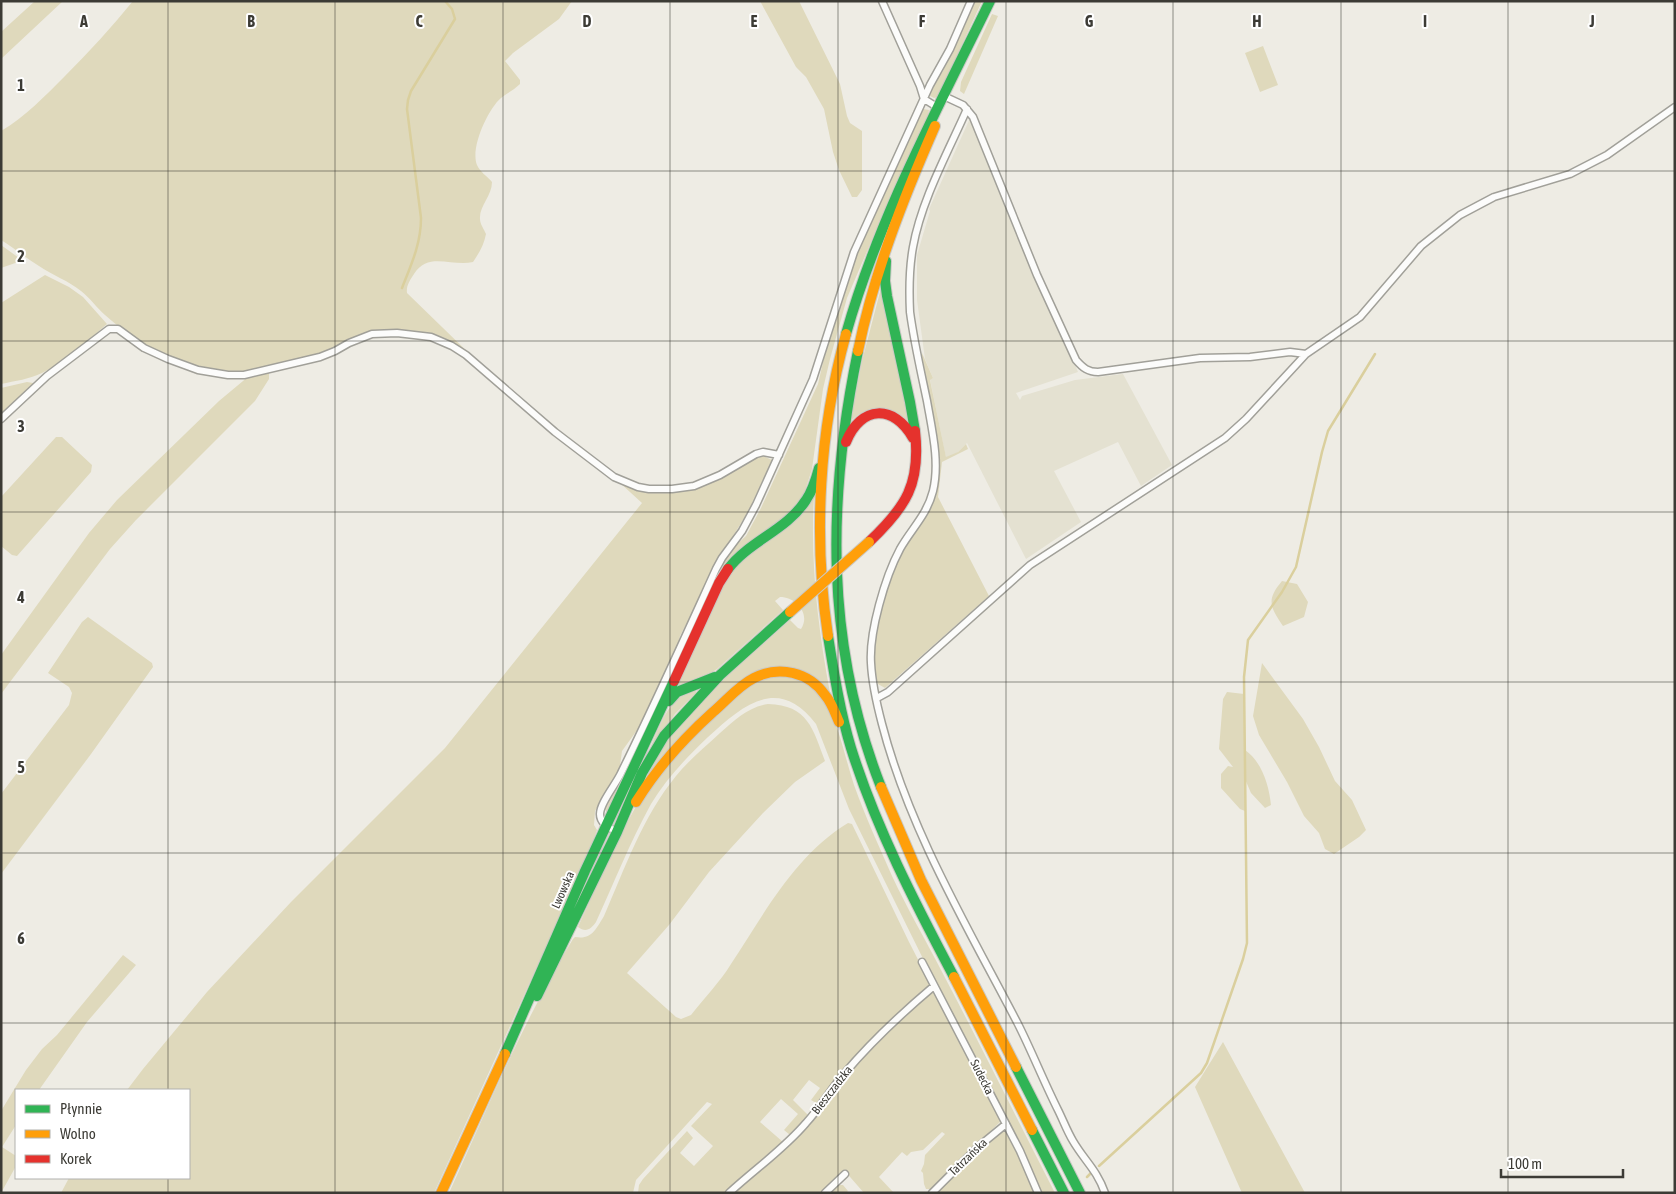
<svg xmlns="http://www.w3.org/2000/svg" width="1676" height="1194" viewBox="0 0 1676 1194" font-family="'Asap Condensed',sans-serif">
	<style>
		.built { fill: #e4e1d1 }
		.green { fill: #dfd9bc }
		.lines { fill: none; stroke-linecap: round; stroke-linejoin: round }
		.stream { stroke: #dacf9d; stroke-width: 2.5 }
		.street-casing { stroke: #a1a099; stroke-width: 9 }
		.fast-casing { stroke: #cac9c5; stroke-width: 12 }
		.slow-casing { stroke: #cac9c5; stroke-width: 12 }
		.jam-casing { stroke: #cac9c5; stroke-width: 12 }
		.street { stroke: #fcfcfb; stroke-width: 6 }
		.fast { stroke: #30b455; stroke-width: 10 }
		.slow { stroke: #ff9f0a; stroke-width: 10 }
		.jam { stroke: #e5322d; stroke-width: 10 }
		.slow-bridge-casing { stroke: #cac9c5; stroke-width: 12; stroke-linecap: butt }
		.slow-bridge { stroke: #ff9f0a; stroke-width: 10 }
		.grid { fill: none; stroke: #3c3b35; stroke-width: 1; stroke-opacity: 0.55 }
		.labels { text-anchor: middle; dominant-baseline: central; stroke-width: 4; stroke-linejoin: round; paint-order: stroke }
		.street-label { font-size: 12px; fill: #3c3b35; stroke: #fff }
		.grid-label { font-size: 16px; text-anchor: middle; font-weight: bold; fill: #3c3b35; stroke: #fff; stroke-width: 4; stroke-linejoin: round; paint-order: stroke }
	</style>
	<rect width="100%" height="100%" fill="#eeece4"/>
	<path class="built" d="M971 116 1078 372 1016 393 1020 400 1022 396 1075 380 1123 374 1172 465 1141 486 1118 442 1054 471 1081 522 1026 559 967 443 957 453 946 458 930 379 933 378 925 359 917 300V255L930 211 929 209Z"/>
	<path class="green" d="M35 1H63L1 59V32Z
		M133 1H572L559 19 513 53 505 61 520 80V84C514 90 507 93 501 98 488 109 470 148 477 165 480 172 487 176 492 182 492 196 479 206 480 219 480 224 484 229 486 234 484 245 479 253 473 262 452 267 428 251 414 274 410 280 406 286 407 293L478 362 451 342 436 336 406 331H377L356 337 326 353 242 372C192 377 141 347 105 315 97 308 90 298 81 291 69 281 52 275 39 266 26 258 14 248 1 240V131C25 117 46 95 65 76 89 52 112 27 133 1Z
		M760 1H799L840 84 847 116 850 123 862 131V190L857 197H852L839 170 833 152 824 109 806 77 796 67Z
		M975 1H982L938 97 934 98 930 96 931 89 943 71Z
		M992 14 998 16 964 94 960 91 961 82Z
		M1263 46 1278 85 1260 92 1245 53Z
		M923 109 929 110 928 116 880 221 847 298 830 359 823 389 812 469 804 494 788 515 732 557 609 812 607 813 605 809 722 563 733 548 746 536 761 508 818 384 827 345 855 259 920 112Z
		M1 245 26 263 21 261 1 268Z
		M45 275 69 287 83 297 107 324C87 341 66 361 42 373 30 379 15 381 1 384V303Z
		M881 288 910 422C904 418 878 409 871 410 863 410 855 417 850 422L862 361Z
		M922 353 933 378 930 380 946 457 958 452 966 444 968 449 942 462 938 497 989 596 885 688 878 684C867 655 878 622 886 594 890 580 894 564 902 552 915 531 933 514 937 489 945 449 930 401 921 361Z
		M269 370V379L255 401 136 520 110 549 1 694V655L89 533 117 500 219 401 249 376Z
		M27 382 33 383 32 387 1 415V388Z
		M56 437H62L92 465 91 472 17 556 12 555 1 546V497Z
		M761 455 772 460 749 510 724 551 680 636 678 646 643 722 622 751 619 773 595 811 594 825 597 830 591 848 434 1193H61L69 1178H189V1090H127L143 1069 207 992 291 902 445 748 642 503 619 482 645 491 660 492 689 489 713 482Z
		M814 496C810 563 818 627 830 693 804 671 798 663 762 670L643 784 642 782 672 732 716 686 790 620 798 628 801 629C811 614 796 597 780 597L775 601 783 610 717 669C704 679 689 680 675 688L725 580 737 564 753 551 788 527 801 513Z
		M1282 581 1297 584 1308 602 1304 617 1283 626C1270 607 1266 600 1282 581Z
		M88 617 152 663 153 667 91 754 1 874V794L69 705 72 693 69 687 48 673 82 622Z
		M1262 663 1303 719 1319 747 1335 781 1352 800 1366 830 1359 837 1334 854 1325 849 1319 833 1304 816 1287 782 1259 735 1253 716Z
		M772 676C795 675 814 682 826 703 840 728 845 758 854 785 865 816 879 846 892 876 907 908 925 939 941 970 980 1044 1017 1119 1055 1193H1041L940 993 849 809 816 724C778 674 742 706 708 737 687 757 666 779 651 804 630 842 614 883 596 922 591 929 586 933 578 927 603 874 630 803 669 760 681 747 695 735 708 723 730 702 742 687 772 676Z
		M694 690 697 692 675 714 651 749 650 748C661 724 667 699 694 690Z
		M1227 692 1244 694 1245 750C1262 762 1269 785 1271 805L1265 808 1251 793 1245 779V811L1240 809 1221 788V774L1228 766 1233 767 1219 749 1223 699Z
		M768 704C808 705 813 729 825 761L795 782 763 813 709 872 669 925 627 973 676 1017 681 1019 691 1015C704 998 720 982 731 964 764 914 795 855 848 823L852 824 909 942 1000 1119V1122L932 1189H926L924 1184 923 1173 921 1171 924 1164 925 1155 945 1134 942 1132 923 1150 911 1152 907 1156 902 1152 879 1177 894 1193H864L844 1170 822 1193H733L784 1149 818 1104 811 1100 820 1088 809 1080 793 1100 809 1116 790 1135 784 1130 798 1114 781 1099 760 1122 783 1142 727 1193H638L639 1185 643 1179 687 1131 693 1138 680 1153 694 1166 713 1146 691 1126 712 1104 707 1102 636 1180 633 1193H449C488 1107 524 1019 573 939L575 937C592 940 596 929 604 916 625 868 643 816 676 776 689 760 705 747 720 733 735 720 748 707 768 704Z
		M123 955 136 965 87 1022 39 1090H16V1125L2 1147 16 1156V1166L1 1193V1111L26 1070 42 1049 57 1035Z
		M1223 1042 1304 1191 1305 1193H1242L1195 1087Z
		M1002 1131 1008 1132 1029 1174 1036 1193H936L997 1133Z
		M838 1185H843L848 1191 846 1193H828Z"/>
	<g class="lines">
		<path class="stream" d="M402 288C411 265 421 244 421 218L407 109 408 100 411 91 455 19 452 9 445 1
			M1099 1166 1201 1073 1207 1063 1243 959 1247 943 1244 677 1248 640 1282 592 1296 567 1322 452 1328 431 1375 354
			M1087 1177 1091 1173"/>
		<g class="street-casing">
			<path id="street" d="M882 1 920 86 924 99 937 107
				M948 98 963 105 973 117 1037 275 1076 360C1083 368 1088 372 1098 372L1200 358 1250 357 1290 352 1306 354
				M967 109C948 152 921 201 913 247 909 269 909 291 910 312 914 342 921 372 927 401 932 430 940 462 933 491 927 515 912 528 900 549 885 577 869 632 871 663 872 684 877 705 882 724 909 829 968 928 1018 1024 1032 1052 1044 1082 1058 1110 1063 1120 1067 1131 1073 1141 1084 1160 1097 1170 1105 1193
				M1 419 47 376 109 329H118L144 348 168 359 198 370 228 375H244L320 357 335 351 349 343 372 334 397 333 431 337 452 346 466 355 555 432 614 477 638 487 649 489H672L694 486 720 475 756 454 763 452 779 455
				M877 698 888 692 1030 565 1225 438 1246 419 1306 354 1360 317 1421 246 1460 215 1494 197 1570 174 1607 155 1675 107
				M617 832C610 828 600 824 600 814 600 803 616 784 621 773 654 706 685 637 716 569L722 558 742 531 756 505 813 379 854 252 930 85 950 49 971 1
				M922 962 1020 1151 1038 1193
				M729 1193C755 1169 784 1149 806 1123 820 1108 830 1090 844 1074 871 1042 902 1013 934 986
				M825 1193 845 1174
				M932 1193 978 1147 1006 1124"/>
		</g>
		<g class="fast-casing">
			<path id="fast" d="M886 261 885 281 887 296 910 402 915 431
				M846 334C879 217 937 110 990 1
				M858 351C827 500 825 644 881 787
				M728 569C749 541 787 530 806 500 813 490 816 479 819 468
				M828 636C834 673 840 712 851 748 876 828 915 903 954 977
				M669 701 677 692 715 677
				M537 996 617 832 642 773 664 736 720 675 790 612
				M505 1054 585 871 674 681
				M1016 1067 1080 1193
				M1032 1130 1064 1193"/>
		</g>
		<g class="slow-casing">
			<path id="slow" d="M858 351C874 273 903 199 935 126
				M828 636C813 536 819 431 846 334
				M881 787 921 880 1016 1067
				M636 802C657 768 683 739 713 712 726 701 738 686 754 678 779 665 809 672 825 695 832 703 835 713 839 722
				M954 977 1032 1130
				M441 1193 505 1054"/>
		</g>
		<g class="jam-casing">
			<path id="jam" d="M846 442C861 405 894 404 913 438
				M869 542C906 507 921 484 915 431
				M674 681 719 583 728 569"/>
		</g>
		<use href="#street" class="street"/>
		<use href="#fast" class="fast"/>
		<use href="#slow" class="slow"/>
		<use href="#jam" class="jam"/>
		<g class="slow-bridge-casing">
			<path id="slow-bridge" d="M790 612 869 542"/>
		</g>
		<use href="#slow-bridge" class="slow-bridge"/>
	</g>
	<path class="grid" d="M168 1V1090M335 1V1193M503 1V1193M670 1V1193M838 1V1193M1006 1V1193M1173 1V1193M1341 1V1193M1508 1V1193M1 171H1675M1 341H1675M1 512H1675M1 682H1675M1 853H1675M1 1023H1675M168 1178V1193"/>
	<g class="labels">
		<g class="street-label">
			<text transform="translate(563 890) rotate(-66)">Lwowska</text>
			<text transform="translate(982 1077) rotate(63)">Sudecka</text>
			<text transform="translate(832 1090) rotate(-52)">Bieszczadzka</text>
			<text transform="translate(968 1157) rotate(-44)">Tatrzańska</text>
		</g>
	</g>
	<g class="grid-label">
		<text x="84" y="27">A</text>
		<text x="251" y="27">B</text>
		<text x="419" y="27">C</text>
		<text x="587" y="27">D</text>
		<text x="754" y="27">E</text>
		<text x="922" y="27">F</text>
		<text x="1089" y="27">G</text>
		<text x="1257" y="27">H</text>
		<text x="1425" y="27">I</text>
		<text x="1592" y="27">J</text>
		<text x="21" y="91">1</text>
		<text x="21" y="262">2</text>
		<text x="21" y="432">3</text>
		<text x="21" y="603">4</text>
		<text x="21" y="773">5</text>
		<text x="21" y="944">6</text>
	</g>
	<rect width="1676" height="1194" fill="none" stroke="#3c3b35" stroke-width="5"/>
	<rect x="15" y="1089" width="175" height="90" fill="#ffffff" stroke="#b1b1ae"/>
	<rect x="25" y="1105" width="25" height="8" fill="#30b455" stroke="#b1b1ae"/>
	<text x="60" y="1114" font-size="15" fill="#3c3b35">Płynnie</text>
	<rect x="25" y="1130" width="25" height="8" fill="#ff9f0a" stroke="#b1b1ae"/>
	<text x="60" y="1139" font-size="15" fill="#3c3b35">Wolno</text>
	<rect x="25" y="1155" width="25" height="8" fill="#e5322d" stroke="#b1b1ae"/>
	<text x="60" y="1164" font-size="15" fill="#3c3b35">Korek</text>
	<path d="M1501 1169v8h122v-8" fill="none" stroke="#3c3b35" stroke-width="2.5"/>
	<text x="1508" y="1169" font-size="15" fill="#3c3b35" stroke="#ffffff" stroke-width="4" paint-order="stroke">100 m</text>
</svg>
